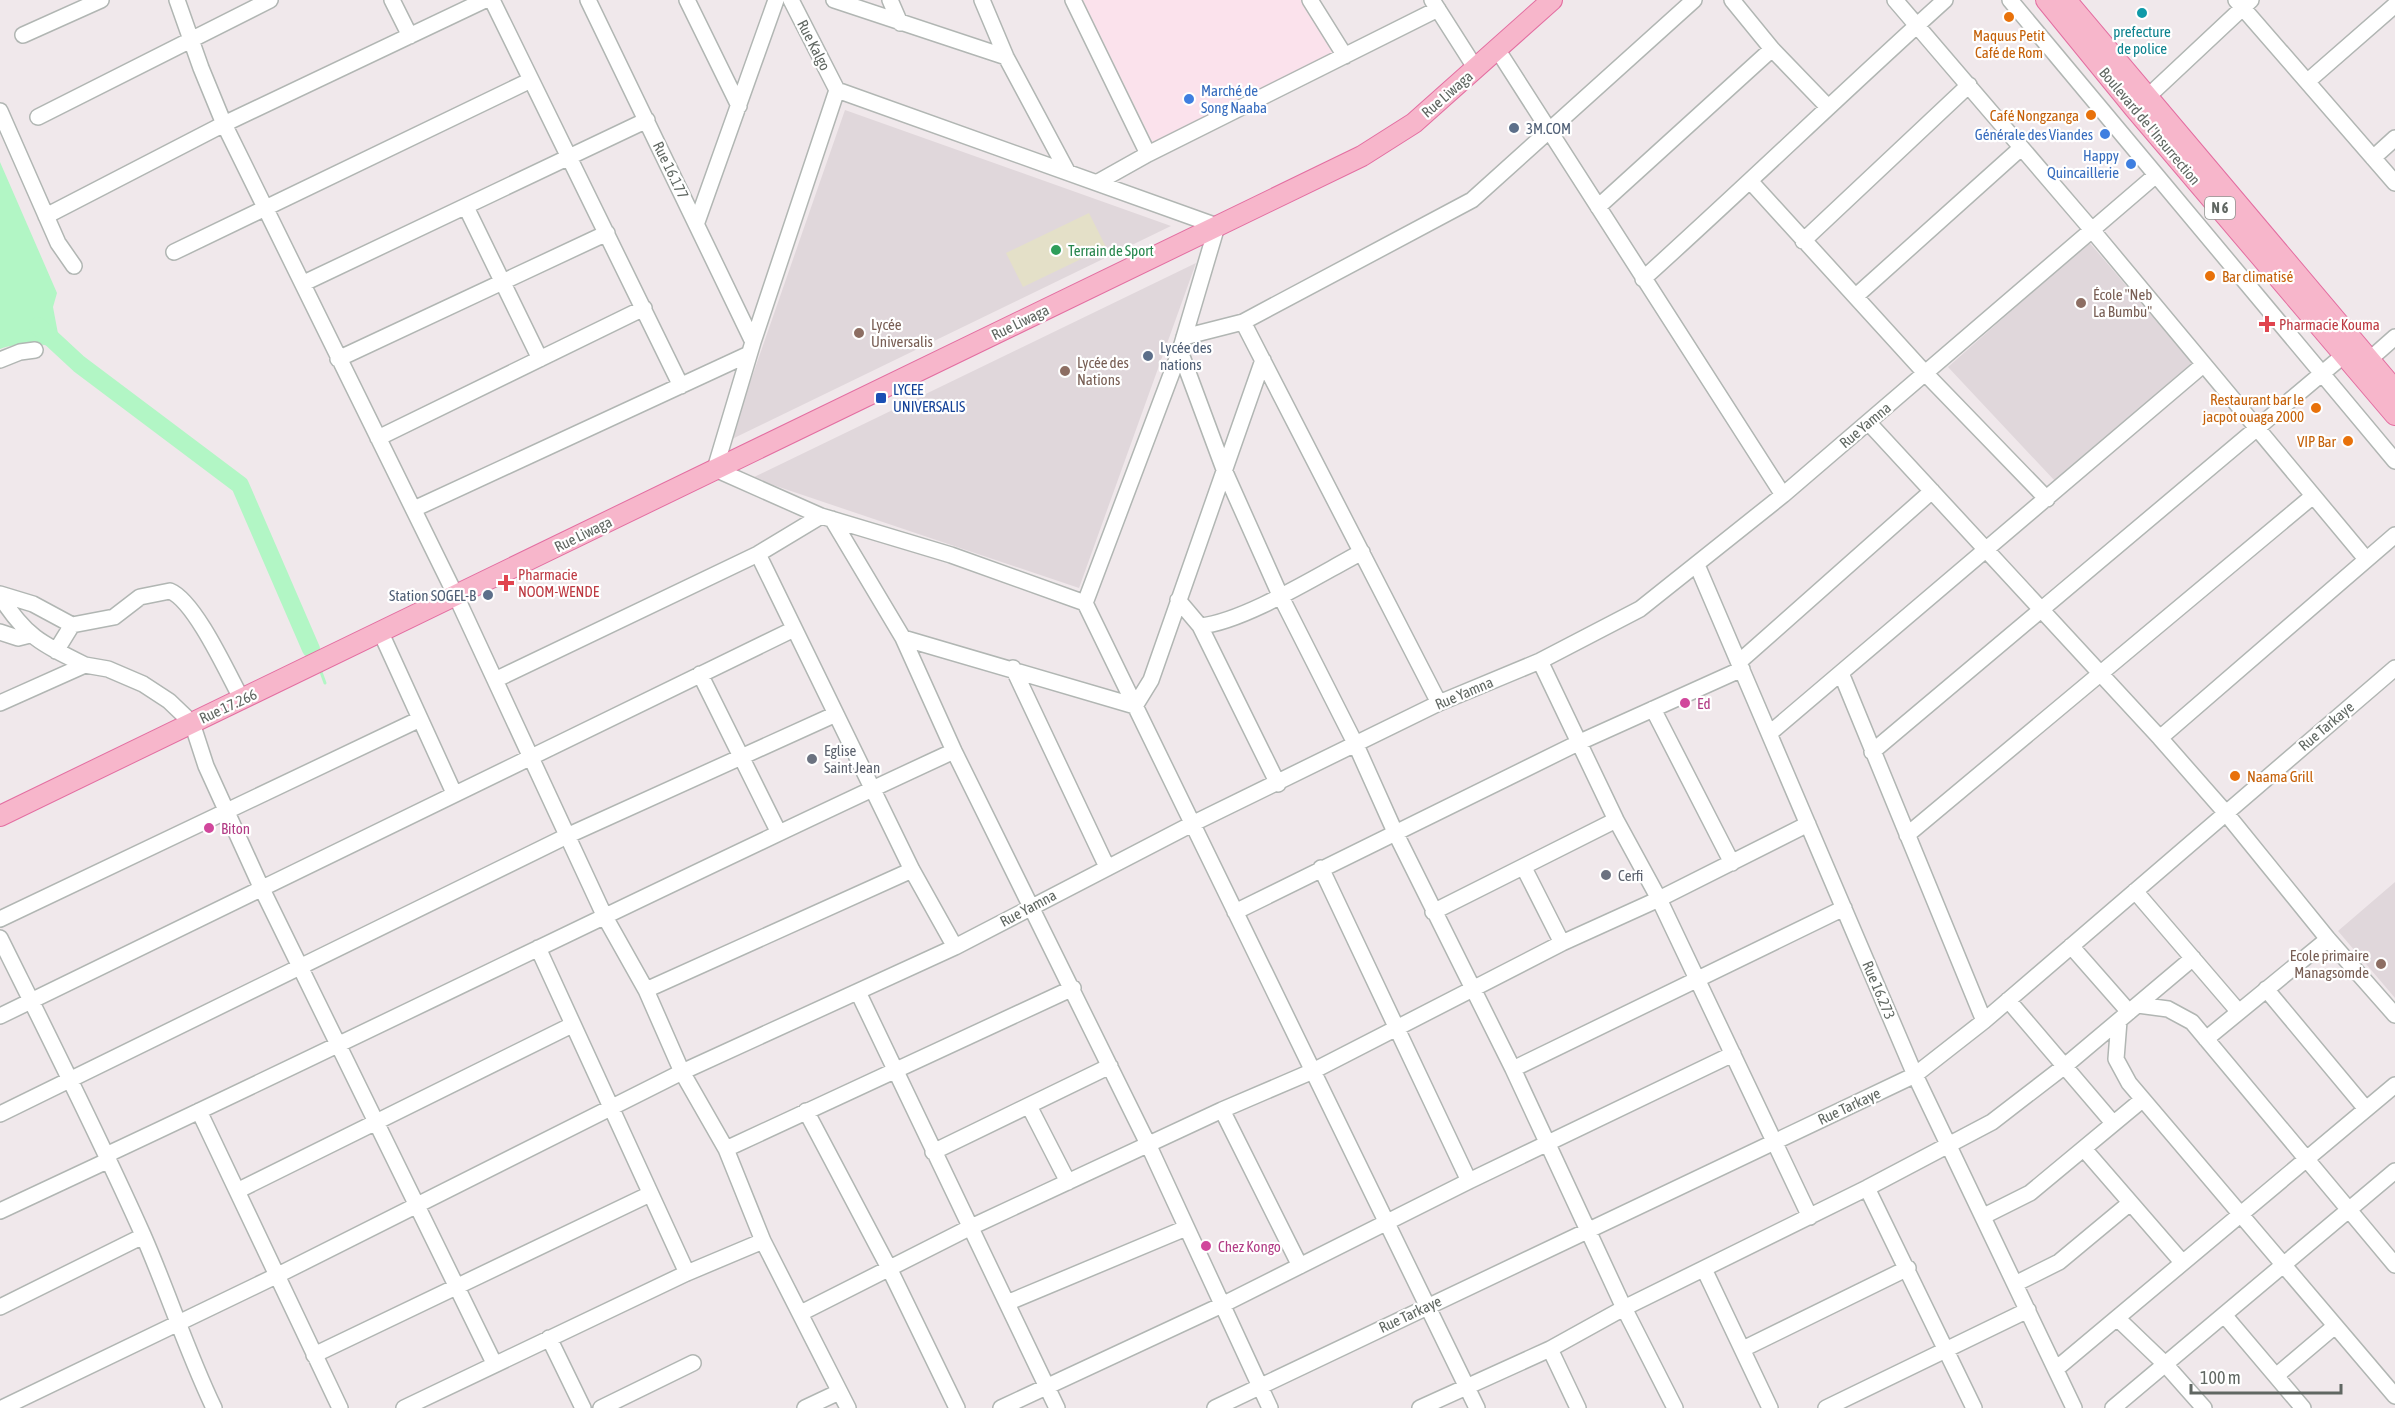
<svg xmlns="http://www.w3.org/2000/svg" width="2395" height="1408" viewBox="0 0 2395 1408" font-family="'Asap Condensed',sans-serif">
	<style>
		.commercial { fill: #fbe2ec }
		.education { fill: #e0d7db }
		.green { fill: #e4e0c8 }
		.water { fill: #b2f6c5 }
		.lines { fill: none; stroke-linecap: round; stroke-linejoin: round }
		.stream { stroke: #b2f6c5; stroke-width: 3 }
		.river { stroke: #b2f6c5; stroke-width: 18 }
		.minor-casing { stroke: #b1b6b3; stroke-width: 18 }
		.major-casing { stroke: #e36ea1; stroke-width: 22 }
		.minor { stroke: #fff; stroke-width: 15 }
		.major { stroke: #f7b6cb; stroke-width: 20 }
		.culture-dot { fill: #0f9aa8; stroke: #fff; stroke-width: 2 }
		.food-dot { fill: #e8710a; stroke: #fff; stroke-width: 2 }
		.shop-dot { fill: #3f7fe0; stroke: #fff; stroke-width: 2 }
		.service-dot { fill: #5c6f8a; stroke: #fff; stroke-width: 2 }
		.leisure-dot { fill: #2e9e5b; stroke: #fff; stroke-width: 2 }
		.education-dot { fill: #8d6e63; stroke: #fff; stroke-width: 2 }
		.health-dot { fill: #e0444e; stroke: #fff; stroke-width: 2 }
		.transit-dot { fill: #1a4fb4; stroke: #fff; stroke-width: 2 }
		.hotel-dot { fill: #d1479c; stroke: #fff; stroke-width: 2 }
		.worship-dot { fill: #6b7280; stroke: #fff; stroke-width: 2 }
		.labels { text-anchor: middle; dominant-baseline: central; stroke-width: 4.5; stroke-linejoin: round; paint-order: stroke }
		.shield { fill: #fff; stroke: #909591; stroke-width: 1.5 }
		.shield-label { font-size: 14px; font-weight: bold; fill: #606762 }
		.culture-label { font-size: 15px; fill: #0d838f; stroke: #fff }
		.food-label { font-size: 15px; fill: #c56008; stroke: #fff; text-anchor: end }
		.street-label { font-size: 15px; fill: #606762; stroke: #fff }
		.shop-label { font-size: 15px; fill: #366cbe; stroke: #fff; text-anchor: end }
		.service-label { font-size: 15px; fill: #4e5e75; stroke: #fff; text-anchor: start }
		.leisure-label { font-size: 15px; fill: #27864d; stroke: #fff; text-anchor: start }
		.education-label { font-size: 15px; fill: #785e54; stroke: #fff; text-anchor: start }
		.health-label { font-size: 15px; fill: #be3a42; stroke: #fff; text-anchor: start }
		.transit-label { font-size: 15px; fill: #164399; stroke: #fff; text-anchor: start }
		.hotel-label { font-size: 15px; fill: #b23c85; stroke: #fff; text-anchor: start }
		.worship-label { font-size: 15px; fill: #5b616d; stroke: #fff; text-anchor: start }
	</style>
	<rect width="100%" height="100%" fill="#f0e8eb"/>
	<path class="commercial" d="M1083 0H1304L1339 55 1153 143Z"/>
	<path class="education" d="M845 110 1171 226 730 440Z
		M2089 242 2192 363 2055 481 1948 367Z
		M1196 263 1079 588 752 478Z
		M2395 882V998L2338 931Z"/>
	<path class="green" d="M1089 213 1106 247 1023 287 1006 253Z"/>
	<path class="water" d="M0 162 57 293 53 307 59 339 52 347C38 342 14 344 0 349Z"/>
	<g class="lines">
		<path class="stream" d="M321 672 325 683"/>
		<path class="river" d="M38 326 79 364 240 485 311 649"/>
		<g class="minor-casing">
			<path id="minor" d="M177 0 201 68 224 124 456 596 605 917 646 990 682 1072 726 1149 763 1241 848 1408
				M392 0 410 36
				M492 0 681 386
				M588 0 753 342
				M687 0 739 106
				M791 0 837 90
				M834 0 1006 57
				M890 0 900 23
				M982 0 1006 57 1067 171
				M1073 0 1148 154
				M1310 0 1345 56
				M1432 0 1476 69
				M1732 0 1772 49 1827 106
				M1895 0 2092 230 2366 559
				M2010 0 2395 461
				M2236 0 2395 183
				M23 35 101 0
				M1497 49 1783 495
				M2308 81 2395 5
				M837 90 753 342 715 469 821 516 951 555 1085 603 1477 1408
				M837 90 1217 226 1180 351 1085 603
				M2141 103 2251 0
				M0 111 58 243 74 266
				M38 117 270 0
				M2373 158 2395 138
				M1098 182 1148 154 1438 9
				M1751 182 1925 373 2047 499
				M466 207 540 359
				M1598 207 1772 49
				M46 216 224 124 485 0
				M697 222 776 0
				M1803 241 1969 85
				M174 252 531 80
				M1643 279C1745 187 1843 92 1945 0
				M304 283 647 120
				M1856 296 2021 148
				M1243 322 1439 703
				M1184 337 1243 322 1472 200 1694 0
				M1180 351 1225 472 1280 595 1356 745 1395 832 1513 1069 1624 1308 1675 1408
				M338 359 607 233
				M0 360 20 352 35 350
				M2369 360 2395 337
				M1868 422 2160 738 2225 812 2328 939 2395 1015
				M378 438 644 308
				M414 509 749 354
				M832 519 903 638 1135 706 1151 680 1263 360
				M758 554 912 870 955 947
				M1697 565 1915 1075 2074 1408
				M0 594 33 604 72 625
				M0 596C26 637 42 644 85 665
				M1178 600 1200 626C1244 622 1320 574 1362 552
				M1200 626 1278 784
				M0 632 18 638 30 635
				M381 633 454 793
				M903 638 954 751 1148 1144 1270 1408
				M56 651 72 625 114 617 140 597 170 591C195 601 228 674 242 700
				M1540 661 1616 820 1659 899 1810 1217
				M1739 662 1932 491
				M1013 668 1107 867
				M1841 673 1984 1021
				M700 674 779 833
				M495 680 758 554 821 516
				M0 703 85 665 108 669 143 684 169 701 192 723 206 766 261 887 494 1363
				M1653 709 1732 863
				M1770 733 2203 365
				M2160 738 2395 535
				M1872 752 2344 355
				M1907 835 2313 496
				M1321 868 1469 1181
				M1524 868 1562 943
				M2135 891 2238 1011
				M1235 912 1580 742 1742 669
				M1433 912 1616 820
				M0 919 418 720
				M0 938C49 1037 98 1134 143 1235 168 1292 187 1352 214 1408
				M2071 946 2129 1012
				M538 948 687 1273
				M2266 989 2366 1109
				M646 990 912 870
				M858 992 1057 1408
				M2008 1000 2113 1123
				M2138 1005 2168 1009 2192 1022 2395 1265
				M0 1016 794 629
				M2119 1021 2116 1059 2129 1083 2395 1396
				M2206 1039 2328 939
				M1513 1069 1844 908
				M1029 1106 1068 1182
				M1222 1110 1300 1266
				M199 1111 340 1408
				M806 1111 889 1268 957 1408
				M0 1114 569 835 836 714
				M726 1149 1073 988
				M2084 1149 2182 1262
				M933 1152 1110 1066
				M106 1155C390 1022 670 882 954 751
				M1867 1188 1974 1408
				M237 1191 572 1025
				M0 1211 109 1160
				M1984 1216 2030 1193 2142 1100
				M1704 1269 1770 1408
				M2015 1284 2059 1262 2130 1203
				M1007 1303 1186 1228
				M0 1307 143 1236
				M801 1313 969 1228 1222 1110 1313 1071 1562 943 1659 899 1808 824
				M2225 1316 2303 1408
				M2117 1318 2165 1364 2204 1408
				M549 1338 583 1408
				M1550 1349 1578 1408
				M1743 1349 1908 1268
				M314 1355 650 1194
				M2056 1369 2395 1085
				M2276 1376 2335 1326
				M2 1408 276 1276 682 1072 955 947 1192 824 1439 703 1540 661 1640 609 1783 495 2156 175
				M404 1408 687 1273 763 1241
				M601 1408 693 1363
				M805 1408 839 1392
				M1001 1408 1222 1305 1469 1181 1733 1054
				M1215 1408 1915 1075 1984 1021 2395 668
				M1420 1408 1550 1349 1624 1308 1867 1188 1992 1122 2066 1065 2193 958
				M1826 1408 2028 1310
				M2113 1408 2395 1171"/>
		</g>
		<g class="major-casing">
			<path id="major" d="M2046 0 2134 108 2395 415
				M2066 0 2395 390
				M0 816 1362 156 1414 123 1552 0"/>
		</g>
		<use href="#minor" class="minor"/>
		<use href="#major" class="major"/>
	</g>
	<circle class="culture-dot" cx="2142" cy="13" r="6"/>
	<g class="food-dot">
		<circle cx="2009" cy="17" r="6"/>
		<circle cx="2091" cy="115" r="6"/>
		<circle cx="2210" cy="276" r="6"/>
		<circle cx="2316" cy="408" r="6"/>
		<circle cx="2348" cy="441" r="6"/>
		<circle cx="2235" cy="776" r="6"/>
	</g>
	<g class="shop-dot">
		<circle cx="1189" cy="99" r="6"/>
		<circle cx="2105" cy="134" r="6"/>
		<circle cx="2131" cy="164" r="6"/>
	</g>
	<g class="service-dot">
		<circle cx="1514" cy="128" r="6"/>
		<circle cx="1148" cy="356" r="6"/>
		<circle cx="488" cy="595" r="6"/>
	</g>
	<circle class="leisure-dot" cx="1056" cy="250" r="6"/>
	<g class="education-dot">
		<circle cx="2081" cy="303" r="6"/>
		<circle cx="859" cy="333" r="6"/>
		<circle cx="1065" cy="371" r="6"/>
		<circle cx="2381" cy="964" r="6"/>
	</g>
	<g class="health-dot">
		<path d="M2264 315h6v6h6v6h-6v6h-6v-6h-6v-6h6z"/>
		<path d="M503 574h6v6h6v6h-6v6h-6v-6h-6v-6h6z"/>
	</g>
	<rect class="transit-dot" x="875" y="392" width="12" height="12" rx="3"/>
	<g class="hotel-dot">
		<circle cx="1685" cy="703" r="6"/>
		<circle cx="209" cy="828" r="6"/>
		<circle cx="1206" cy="1246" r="6"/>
	</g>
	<g class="worship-dot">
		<circle cx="812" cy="759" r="6"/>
		<circle cx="1606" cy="875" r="6"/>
	</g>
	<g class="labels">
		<rect class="shield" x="2205" y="197" width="30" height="22" rx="4.5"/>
		<g class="shield-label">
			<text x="2220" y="208">N 6</text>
		</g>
		<g class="culture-label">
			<text x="2142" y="31">prefecture<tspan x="2142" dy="17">de police</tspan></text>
		</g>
		<g class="food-label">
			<text x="2009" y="35" text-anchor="middle">Maquus Petit<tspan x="2009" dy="17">Café de Rom</tspan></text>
			<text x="2079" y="115">Café Nongzanga</text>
			<text x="2222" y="276" text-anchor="start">Bar climatisé</text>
			<text x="2304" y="399">Restaurant bar le<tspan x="2304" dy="17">jacpot ouaga 2000</tspan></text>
			<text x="2336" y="441">VIP Bar</text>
			<text x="2247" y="776" text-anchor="start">Naama Grill</text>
		</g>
		<g class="street-label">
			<text transform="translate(814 45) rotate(63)">Rue Kalgo</text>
			<text transform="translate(1447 94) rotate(-41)">Rue Liwaga</text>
			<text transform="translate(2150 126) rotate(50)">Boulevard de l'Insurrection</text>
			<text transform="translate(671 170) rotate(64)">Rue 16.177</text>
			<text transform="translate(1020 322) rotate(-26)">Rue Liwaga</text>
			<text transform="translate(1865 425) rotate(-40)">Rue Yamna</text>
			<text transform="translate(583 534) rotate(-26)">Rue Liwaga</text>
			<text transform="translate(1464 693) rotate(-23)">Rue Yamna</text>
			<text transform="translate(228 706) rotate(-25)">Rue 17.266</text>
			<text transform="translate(2326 726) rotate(-40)">Rue Tarkaye</text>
			<text transform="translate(1028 908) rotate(-28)">Rue Yamna</text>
			<text transform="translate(1879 990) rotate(67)">Rue 16.273</text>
			<text transform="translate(1849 1106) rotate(-25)">Rue Tarkaye</text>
			<text transform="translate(1410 1314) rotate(-25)">Rue Tarkaye</text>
		</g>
		<g class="shop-label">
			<text x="1201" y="90" text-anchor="start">Marché de<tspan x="1201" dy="17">Song Naaba</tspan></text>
			<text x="2093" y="134">Générale des Viandes</text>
			<text x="2119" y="155">Happy<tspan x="2119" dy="17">Quincaillerie</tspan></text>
		</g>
		<g class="service-label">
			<text x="1526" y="128">3M.COM</text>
			<text x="1160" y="347">Lycée des<tspan x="1160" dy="17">nations</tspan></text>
			<text x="476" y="595" text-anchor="end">Station SOGEL-B</text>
		</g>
		<g class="leisure-label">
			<text x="1068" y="250">Terrain de Sport</text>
		</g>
		<g class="education-label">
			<text x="2093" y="294">École "Neb<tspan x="2093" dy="17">La Bumbu"</tspan></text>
			<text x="871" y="324">Lycée<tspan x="871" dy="17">Universalis</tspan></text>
			<text x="1077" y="362">Lycée des<tspan x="1077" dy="17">Nations</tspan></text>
			<text x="2369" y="955" text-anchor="end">Ecole primaire<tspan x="2369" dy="17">Managsomde</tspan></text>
		</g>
		<g class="health-label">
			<text x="2279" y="324">Pharmacie Kouma</text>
			<text x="518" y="574">Pharmacie<tspan x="518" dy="17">NOOM-WENDE</tspan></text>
		</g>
		<g class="transit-label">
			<text x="893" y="389">LYCEE<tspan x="893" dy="17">UNIVERSALIS</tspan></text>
		</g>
		<g class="hotel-label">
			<text x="1697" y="703">Ed</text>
			<text x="221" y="828">Biton</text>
			<text x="1218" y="1246">Chez Kongo</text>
		</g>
		<g class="worship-label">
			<text x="824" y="750">Eglise<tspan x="824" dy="17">Saint Jean</tspan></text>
			<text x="1618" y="875">Cerfi</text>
		</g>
	</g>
	<path d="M2191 1384v9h150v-9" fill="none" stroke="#606762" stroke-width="3"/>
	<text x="2200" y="1384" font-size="18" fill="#606762" stroke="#ffffff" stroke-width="4.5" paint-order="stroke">100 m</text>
</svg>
